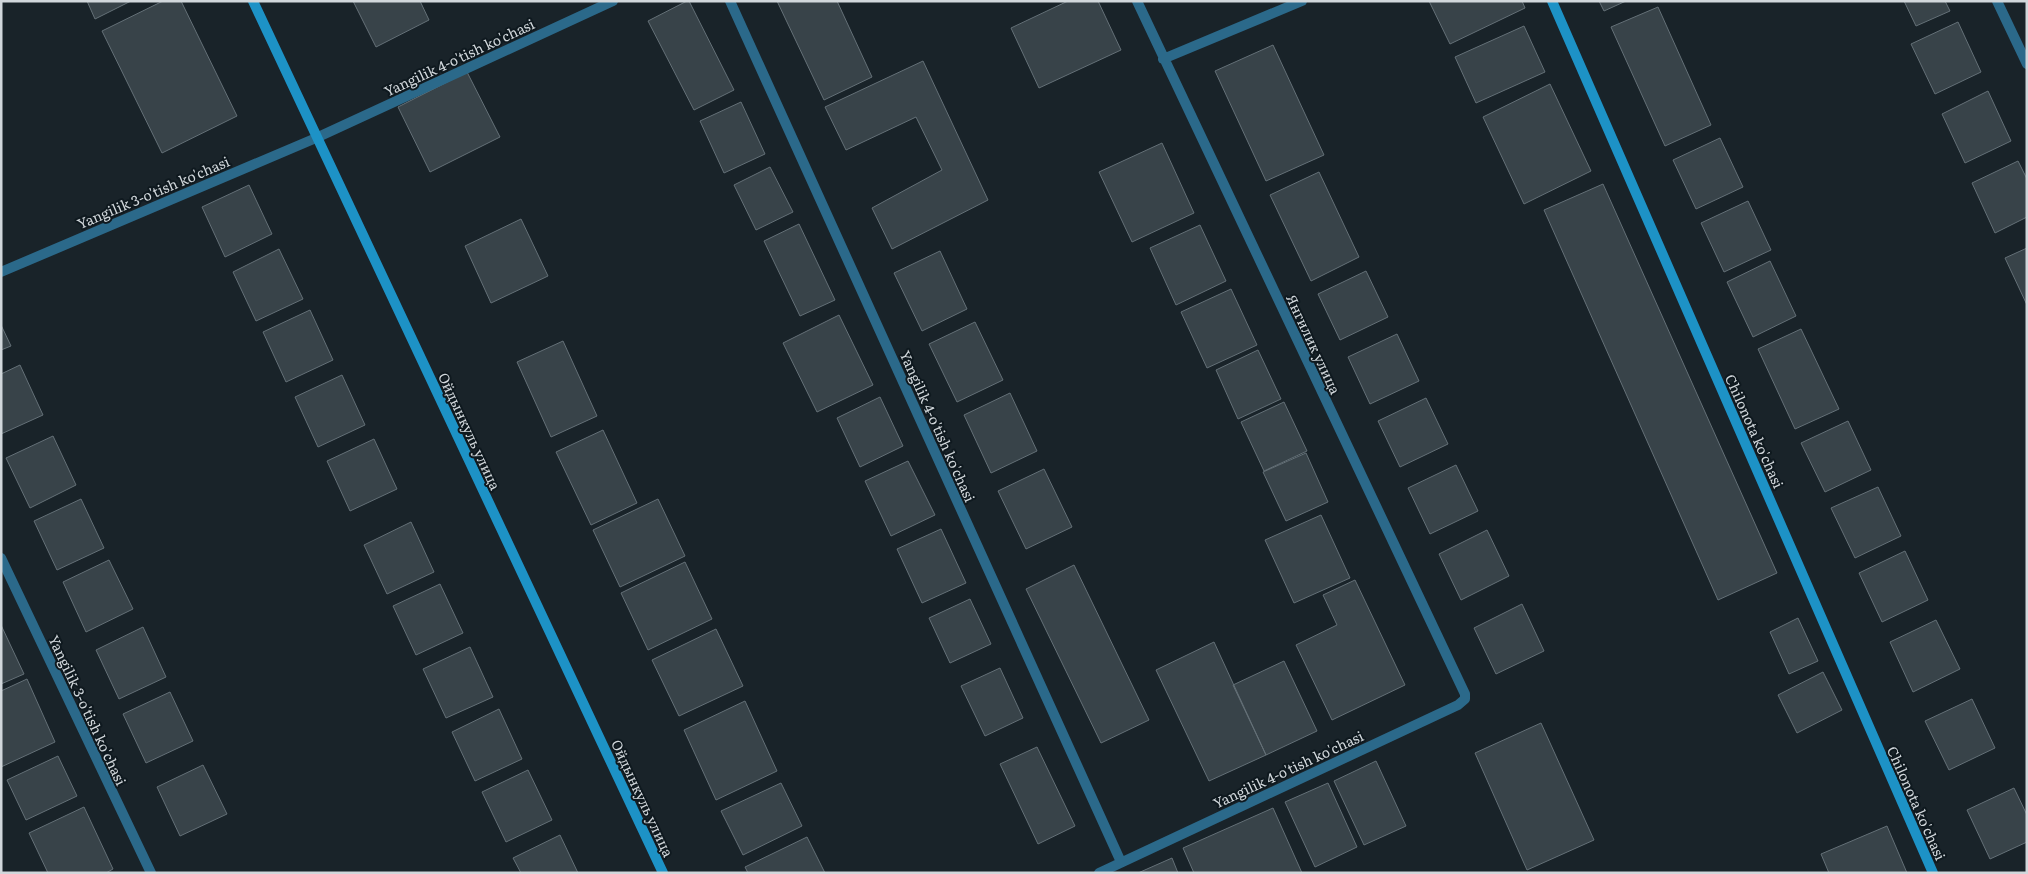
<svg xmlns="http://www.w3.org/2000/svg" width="2028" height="874" viewBox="0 0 2028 874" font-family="Literata,serif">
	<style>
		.building { fill: #384349; stroke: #647077 }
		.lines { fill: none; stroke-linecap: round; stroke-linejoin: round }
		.street { stroke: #2b698a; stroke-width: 10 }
		.secondary { stroke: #1d92c6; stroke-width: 10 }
		.labels { text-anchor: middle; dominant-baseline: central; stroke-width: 4; stroke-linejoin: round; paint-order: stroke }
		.street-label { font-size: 14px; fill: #d1d7db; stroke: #0f191f }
	</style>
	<rect width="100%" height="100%" fill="#192329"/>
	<path class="building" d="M87 1H131L95 19Z
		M163 1H181L237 116 162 153 102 31Z
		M353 1H420L429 20 376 47Z
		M687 1H689L734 90 694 110 648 21Z
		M777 1H837L872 77 824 100Z
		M1068 1H1098L1121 50 1039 88 1011 28Z
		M1429 1H1522L1525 8 1450 44Z
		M1599 1H1626L1604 11Z
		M1904 1H1945L1950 11 1916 26Z
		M1658 7 1711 125 1665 146 1611 27Z
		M1958 22 1981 72 1935 94 1911 44Z
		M1524 26 1545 72 1476 103 1455 57Z
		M1273 45 1324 155 1266 181 1215 71Z
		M923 61 988 200 892 249 872 208 942 170 916 117 846 150 825 107Z
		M467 72 500 137 430 172 398 107Z
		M1550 84 1591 171 1524 204 1483 117Z
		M1988 91 2011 141 1965 163 1942 114Z
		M741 102 765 154 724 173 700 121Z
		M1720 138 1743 187 1696 209 1673 160Z
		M1162 143 1194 213 1132 242 1099 172Z
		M2018 161 2027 179V217L1995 233 1972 183Z
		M770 167 793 212 756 230 734 185Z
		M1319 172 1359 257 1311 281 1270 195Z
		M1603 184 1777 573 1718 600 1544 210Z
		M249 185 272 234 225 257 202 207Z
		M1748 201 1771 250 1724 272 1701 223Z
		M521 219 548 276 491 303 465 246Z
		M799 224 835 300 800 316 764 241Z
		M1200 225 1226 281 1176 305 1150 248Z
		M2027 248V305L2005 258Z
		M279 249 303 299 256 321 233 272Z
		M940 251 967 309 922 331 894 273Z
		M1770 261 1796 316 1753 337 1727 282Z
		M1366 271 1388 317 1340 340 1318 294Z
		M1231 289 1257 345 1207 368 1181 312Z
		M310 310 333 360 286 382 263 332Z
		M839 315 873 385 817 412 783 343Z
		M975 322 1003 380 957 402 929 344Z
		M1 325 11 346 1 350Z
		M1801 329 1839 409 1795 429 1758 349Z
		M1397 334 1419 381 1370 404 1348 357Z
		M563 341 597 416 551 437 517 362Z
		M1258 350 1281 399 1238 419 1216 370Z
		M20 365 43 415 1 434V374Z
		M342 375 365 425 318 447 295 397Z
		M1010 393 1037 451 991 473 964 415Z
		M880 397 903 446 860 467 837 418Z
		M1426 398 1448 444 1400 467 1378 421Z
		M1284 402 1307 451 1264 471 1241 422Z
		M1848 421 1871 470 1825 492 1801 443Z
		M603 430 637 503 591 525 556 452Z
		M53 436 76 485 30 508 6 458Z
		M374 439 397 489 350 511 327 461Z
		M1306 453 1328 502 1286 521 1263 472Z
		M908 461 935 515 891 536 865 481Z
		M1456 465 1478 511 1430 534 1408 488Z
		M1044 469 1072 527 1026 549 998 491Z
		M1878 487 1901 536 1855 558 1831 508Z
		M81 499 104 548 57 570 34 521Z
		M658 499 685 556 620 587 593 530Z
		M1321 515 1350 578 1294 603 1265 540Z
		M411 522 434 572 387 594 364 545Z
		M941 529 966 583 922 603 897 549Z
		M1487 530 1509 576 1461 600 1439 554Z
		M1905 551 1928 600 1882 622 1859 573Z
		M109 560 133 609 86 632 63 582Z
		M685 562 712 619 648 650 621 593Z
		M1074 565 1149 720 1101 743 1026 589Z
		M1355 580 1405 685 1332 720 1296 645 1337 625 1323 595Z
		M440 584 463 633 416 655 393 606Z
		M970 599 991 644 950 663 929 618Z
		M1522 604 1544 651 1496 674 1474 628Z
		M1798 618 1818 661 1789 674 1770 632Z
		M1936 620 1960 669 1913 692 1890 642Z
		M1 625 24 674 1 684Z
		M143 627 166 677 119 699 96 650Z
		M716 629 743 686 679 716 652 660Z
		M1214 642 1266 755 1209 781 1156 670Z
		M470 647 493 697 446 718 423 669Z
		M1284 661 1317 731 1266 755 1233 685Z
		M1000 668 1023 718 985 736 961 686Z
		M1823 672 1842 710 1797 733 1778 695Z
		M27 679 55 742 1 767V691Z
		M170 692 193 741 146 763 123 714Z
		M1972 699 1995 748 1949 770 1925 721Z
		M745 701 777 771 716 800 684 730Z
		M499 709 522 759 475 781 452 732Z
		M1541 723 1594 840 1527 870 1475 753Z
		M1037 747 1075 826 1038 844 1000 764Z
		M58 756 77 796 26 820 7 780Z
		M1376 761 1406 826 1364 845 1334 781Z
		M203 765 227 814 180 836 157 787Z
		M528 770 552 820 506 842 482 792Z
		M781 783 802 826 743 855 721 811Z
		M1328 783 1357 847 1315 867 1285 802Z
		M2014 788 2027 815V842L1990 859 1967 810Z
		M84 807 113 869 106 873H48L29 833Z
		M1273 808 1302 873H1194L1183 848Z
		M1887 826 1907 873H1829L1821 854Z
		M560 835 578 873H521L513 858Z
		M807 837 825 873H748L745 867Z
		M1172 858 1178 873H1138Z"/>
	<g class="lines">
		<path class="street" d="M730 1 1121 862
			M1997 1 2027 64
			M1163 59 1302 1
			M1 272 316 138 613 1
			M1 558 151 873
			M1099 873 1458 705 1465 699V694L1137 1"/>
		<path class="secondary" d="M253 1 663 873
			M1552 1 1933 873"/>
	</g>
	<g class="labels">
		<g class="street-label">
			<text transform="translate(459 57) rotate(-25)">Yangilik 4-o'tish ko'chasi</text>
			<text transform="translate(153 192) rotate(-23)">Yangilik 3-o'tish ko'chasi</text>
			<text transform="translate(1314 344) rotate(65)">Янгилик улица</text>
			<text transform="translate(938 426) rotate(66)">Yangilik 4-o'tish ko'chasi</text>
			<text transform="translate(470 431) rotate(65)">Ойдынкуль улица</text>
			<text transform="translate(1755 431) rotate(66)">Chilonota ko'chasi</text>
			<text transform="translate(88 710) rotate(65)">Yangilik 3-o'tish ko'chasi</text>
			<text transform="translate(1288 769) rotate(-25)">Yangilik 4-o'tish ko'chasi</text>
			<text transform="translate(643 798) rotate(65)">Ойдынкуль улица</text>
			<text transform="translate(1917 803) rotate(66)">Chilonota ko'chasi</text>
		</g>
	</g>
	<rect width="2028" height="874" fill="none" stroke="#d1d7db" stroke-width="5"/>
</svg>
